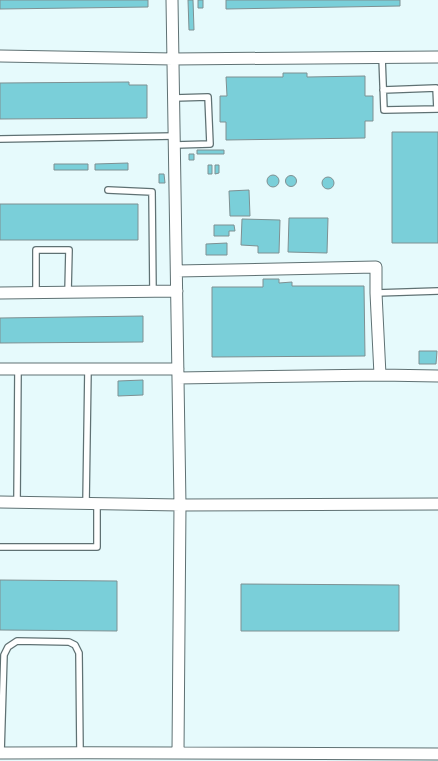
<svg xmlns="http://www.w3.org/2000/svg" width="438" height="761" viewBox="0 0 438 761" font-family="'Source Sans 3',sans-serif">
	<style>
		.building { fill: #7acfd9; stroke: #7e9092 }
		.lines { fill: none; stroke-linecap: round; stroke-linejoin: round }
		.service-casing { stroke: #5f7173; stroke-width: 8 }
		.minor-casing { stroke: #5f7173; stroke-width: 13 }
		.service { stroke: #fff; stroke-width: 5.5 }
		.minor { stroke: #fff; stroke-width: 11 }
	</style>
	<rect width="100%" height="100%" fill="#e6fafc"/>
	<path class="building" d="M0 0H148V7L0 9Z
		M188 0H193L194 30H189Z
		M198 0H203V8H198Z
		M226 0H400V6L226 9Z
		M283 73H307V77L365 76V96H373V121H365V138L226 140V122H220V96H227L226 77H283Z
		M129 82V85H147V118L0 119V83Z
		M392 132H438V243H392Z
		M197 150H224V154H197Z
		M189 154H194V160H189Z
		M128 163V170H95V164Z
		M54 164H88V170H54Z
		M208 165H212V174H208Z
		M215 165H219V173L215 174Z
		M159 174H164L165 183H159Z
		M267 181a6 6 0 1 1 12 0a6 6 0 1 1-12 0Z
		M285.5 181a5.5 5.5 0 1 1 11 0a5.5 5.5 0 1 1-11 0Z
		M322 183a6 6 0 1 1 12 0a6 6 0 1 1-12 0Z
		M249 190 250 216H230L229 191Z
		M0 204H138V240H0Z
		M289 218H328L327 253 288 252Z
		M242 219 280 220 279 253H258V246L241 245Z
		M214 225H234L235 231H229V236H214Z
		M227 243V255H206V244Z
		M263 279H279V283L292 282V286H364L365 356 212 357V287H263Z
		M143 316V342L0 343V318Z
		M419 351H437L436 364H419Z
		M143 380V395L118 396V381Z
		M0 580 117 581V631L0 630Z
		M241 584 399 585V631H241Z"/>
	<g class="lines">
		<g class="service-casing">
			<path id="service" d="M382 57 384 110 438 109
				M383 90 436 88 437 109
				M174 98 208 97 210 144 175 145
				M0 139 175 136
				M108 190 152 192 153 292
				M36 292V250H69L68 292
				M376 293 438 291
				M17 502 18 369
				M86 503 88 369
				M0 547H97V504
				M1 753 4 655 8 647 17 641 69 642 75 645 79 653 80 752"/>
		</g>
		<g class="minor-casing">
			<path id="minor" d="M172 0 180 505 178 752
				M0 56 173 59 438 57
				M177 271 376 267V293L380 375
				M0 293 177 291
				M0 369H178
				M178 378 380 375 438 376
				M0 502 180 505 438 504
				M0 753C146 752 292 754 438 754"/>
		</g>
		<use href="#service" class="service"/>
		<use href="#minor" class="minor"/>
	</g>
</svg>
